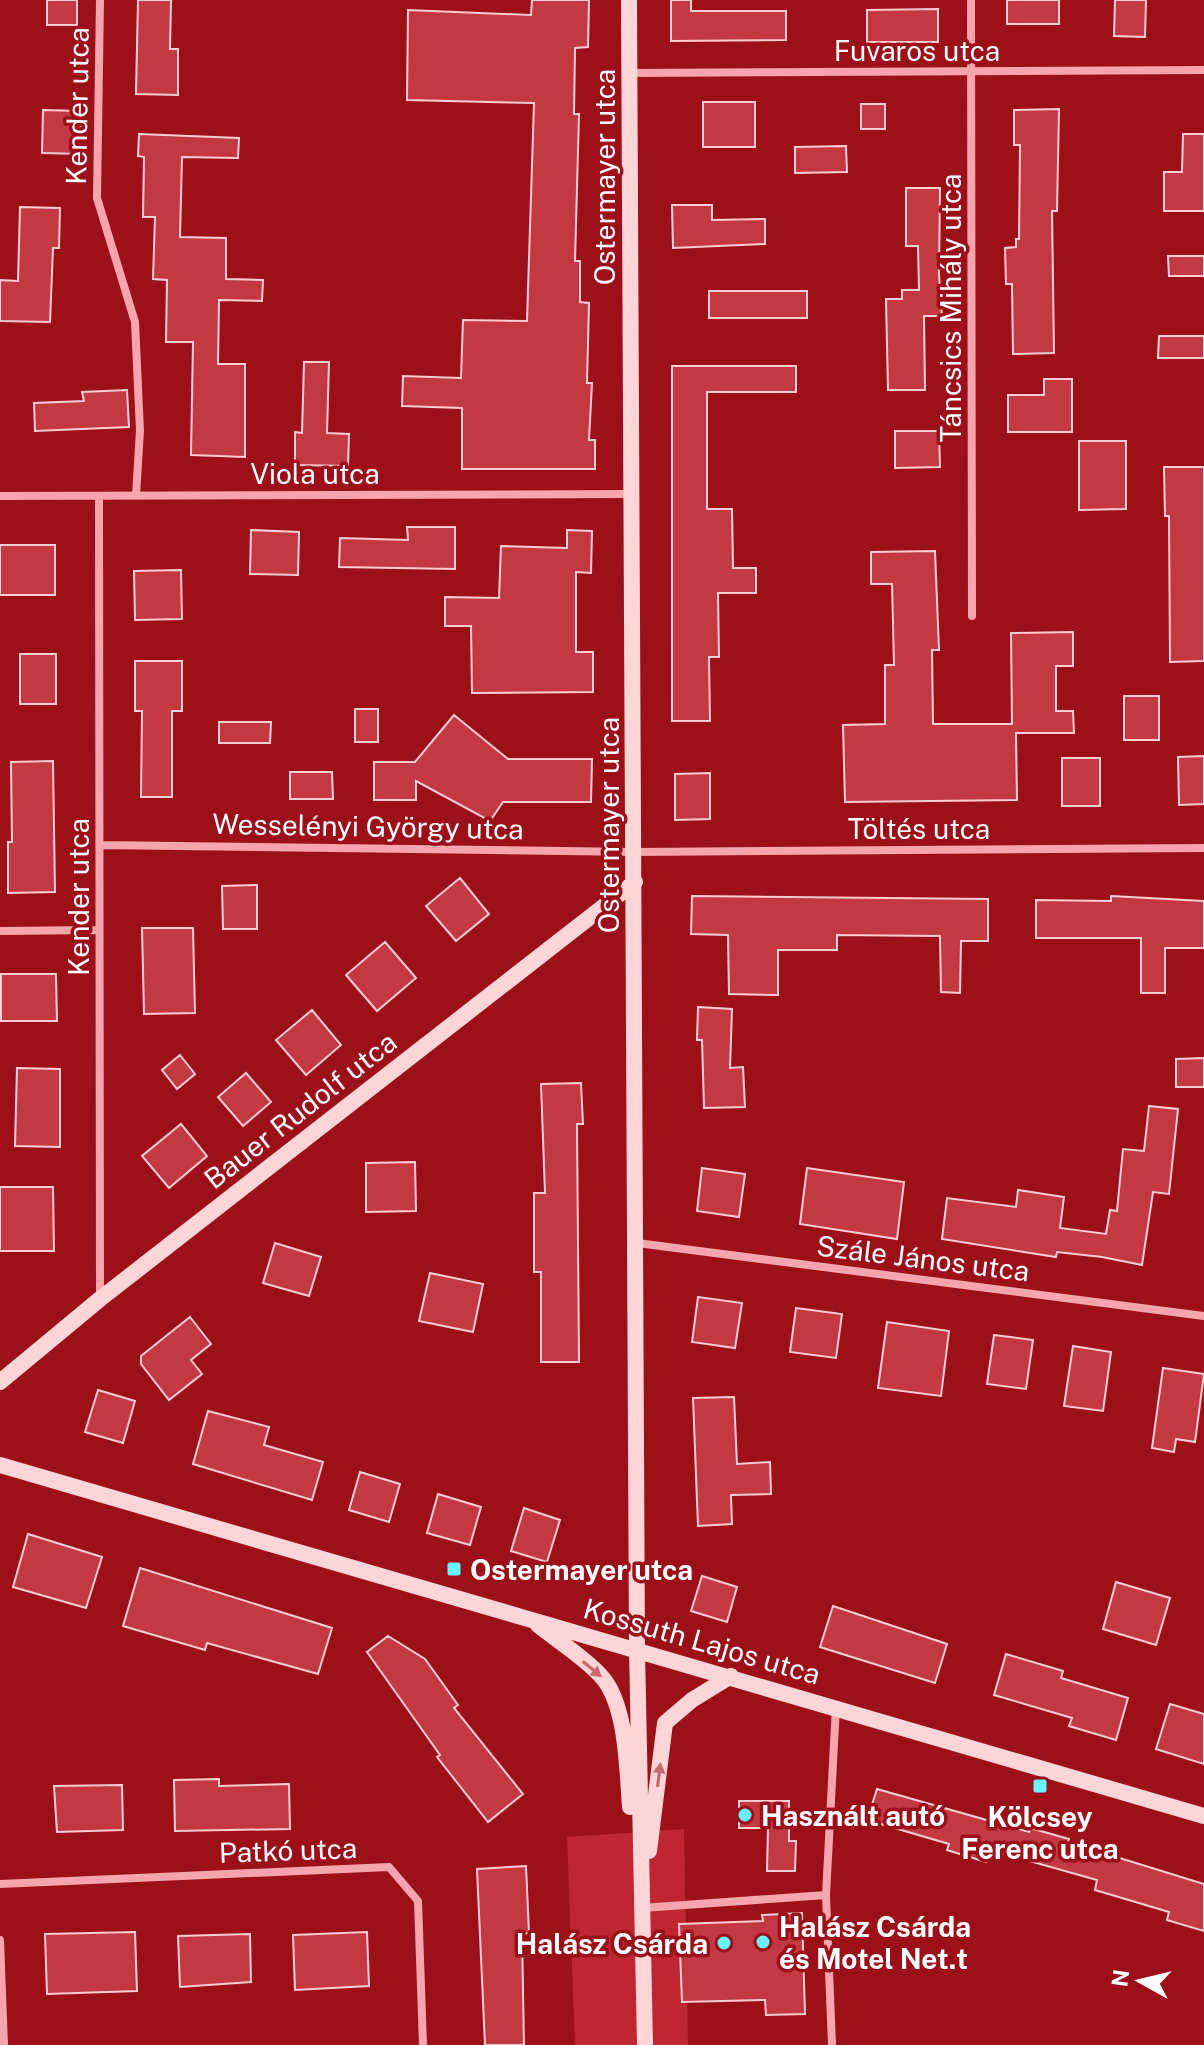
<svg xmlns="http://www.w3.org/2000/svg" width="1204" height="2045" viewBox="0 0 1204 2045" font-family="'Public Sans',sans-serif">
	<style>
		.green { fill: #bd2632 }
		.building { fill: #c33943; stroke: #fecdd1; stroke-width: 2 }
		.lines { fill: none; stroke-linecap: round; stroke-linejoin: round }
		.street { stroke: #f5a5ab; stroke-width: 8 }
		.secondary { stroke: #fdd5d7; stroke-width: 16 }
		.oneway { fill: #c8696e }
		.poi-dot { fill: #69f2ff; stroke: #9c1019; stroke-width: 3 }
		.labels { text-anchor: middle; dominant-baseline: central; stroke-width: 7; stroke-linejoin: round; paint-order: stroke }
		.street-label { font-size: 28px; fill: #fff; stroke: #9c1019 }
		.poi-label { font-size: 28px; font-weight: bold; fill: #fff; stroke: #9c1019; text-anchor: start }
	</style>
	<rect width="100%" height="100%" fill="#9c1019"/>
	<path class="green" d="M684 1829 688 2045H575L567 1837Z"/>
	<path class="building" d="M47 0H77V25H47Z
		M138 0H171L170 49H178V95L136 94Z
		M532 0H589L588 47 575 48 574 114H579L575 261H580V302L589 303 587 383H592L589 440H595V469H462V408L402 406 403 376 461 378 463 320 527 321 534 103 407 100 408 10 531 15Z
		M671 0H691V11H786V40L671 41Z
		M1007 0H1059V24H1007Z
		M1115 0H1146L1145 37 1114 36Z
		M938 9V42H867V10Z
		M703 102H755V147H703Z
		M861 104H885V129H861Z
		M1059 109 1057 211H1052L1054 353 1013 354 1012 284H1006L1005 248 1016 247V239H1019L1020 145H1014V110Z
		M43 110 81 111V154L42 153Z
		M139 134 239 138 238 158 182 157 180 237 226 238V279L263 280 262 301 219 300 218 364H245V457L191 455 193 342H166L167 280 153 279 155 217H143L144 157 138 156Z
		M1183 134H1204V211H1164V172H1182Z
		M846 146 847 172 795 173V147Z
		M906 188H940L939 274 942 316H924L925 390H888L886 299H902V290H919L918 246H906Z
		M672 205H712V220L765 219V244L673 248Z
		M20 207 60 208 59 248H53L50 322 0 321V280L18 281Z
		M1168 256H1204V276H1169Z
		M709 291H807V318H709Z
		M1159 336H1204V358H1158Z
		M304 362H329L327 433 349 434 348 466 295 465V432L302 433Z
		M672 366H796V392H707V509H732L733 568H756V593H718L719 657H709L710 721H672Z
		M1044 379H1072V432H1008V395H1044Z
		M127 390 129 427 35 431 34 403 84 401 82 392Z
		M895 431H939L940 467 895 468Z
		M1079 441H1126V509L1079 510Z
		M1164 467H1204V661L1170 662 1169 516H1165Z
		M407 527H455V569L339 567 340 538 408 540Z
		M251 530 299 532 298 575 250 574Z
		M567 530 592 531 591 573 576 572V652H593V692L472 693 471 626H445V597L499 598 501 546 567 548Z
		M0 545H55V595H0Z
		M935 551 939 650H932L933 724H1012L1011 633 1073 632V666H1056V711H1073L1074 733H1016L1017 800 845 802 843 725 885 724V665H894L892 584H871V552Z
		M181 570 182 619 135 620 134 571Z
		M20 654H56V704H20Z
		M135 661H182V711H172V797H141L142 711H135Z
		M1124 696H1159V740H1124Z
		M355 709H378V742H355Z
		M454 715 508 759H592L591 802H503L490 821 416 781V800H374V762H415Z
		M219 722H271L270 743H219Z
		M1204 756V804L1179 805 1178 757Z
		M1062 758H1100V806H1062Z
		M53 761 55 892 8 893V842H12L11 762Z
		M290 772H332L333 799H290Z
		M710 773V819L675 820V774Z
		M460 878 489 914 456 941 426 906Z
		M257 885V929H223L222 886Z
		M692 896 988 899V941H961L960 993 941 992 940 936 837 935V950H778V995L729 994 728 935 691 934Z
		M1111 896 1204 901V948H1165V993H1141V938H1036V900L1111 901Z
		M142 928H193L195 1013 144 1014Z
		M385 942 416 978 377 1011 346 975Z
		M1 974H56L57 1021H1Z
		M698 1007 732 1009 730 1068 743 1067 745 1107 704 1108 702 1040H697Z
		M312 1010 341 1045 306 1075 276 1040Z
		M180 1055 195 1074 177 1089 162 1070Z
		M1204 1058V1087H1176V1059Z
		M17 1068 60 1069V1147L15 1146Z
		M246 1073 271 1102 243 1126 218 1097Z
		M581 1083 583 1124H577L579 1362H541V1272H534V1193H545L541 1084Z
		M1149 1106 1178 1109 1169 1194 1153 1192 1142 1265 1102 1257 1057 1252 1056 1257 942 1239 947 1198 1016 1207 1018 1190 1064 1197 1060 1228 1106 1234 1110 1210 1117 1211 1123 1149 1144 1151Z
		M181 1124 207 1156 169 1188 142 1156Z
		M415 1162 416 1211 366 1212V1163Z
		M702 1168 745 1174 739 1217 697 1211Z
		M807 1168 904 1182 897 1239 800 1224Z
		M0 1187H53L54 1251H0Z
		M275 1243 321 1257 309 1296 263 1283Z
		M430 1273 483 1284 473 1332 419 1321Z
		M698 1297 742 1303 735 1348 692 1342Z
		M796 1308 842 1314 836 1358 790 1352Z
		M190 1317 211 1344 191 1360 202 1374 169 1400 141 1364V1356Z
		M887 1322 949 1331 941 1396 878 1388Z
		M994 1335 1033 1340 1026 1389 987 1384Z
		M1073 1346 1111 1352 1103 1411 1064 1406Z
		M1163 1368 1204 1374 1195 1442 1176 1439 1174 1452 1152 1448Z
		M98 1390 135 1401 123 1443 85 1432Z
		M734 1397 737 1464 770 1462 771 1494 731 1495 732 1524 698 1526 693 1398Z
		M208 1411 269 1427 264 1445 323 1462 312 1500 193 1464Z
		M360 1472 400 1484 389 1522 349 1510Z
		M438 1494 481 1507 470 1545 427 1533Z
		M524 1508 560 1520 547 1562 511 1551Z
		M28 1534 102 1557 86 1608 13 1587Z
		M140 1568 332 1628 318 1674 207 1643 205 1650 123 1626Z
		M702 1576 737 1587 727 1622 691 1611Z
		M1116 1582 1170 1598 1156 1645 1103 1629Z
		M833 1606 947 1644 935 1683 820 1647Z
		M388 1636 425 1659 458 1705 454 1708 523 1794 488 1822 437 1757 440 1755 367 1652Z
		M1006 1654 1063 1671 1061 1678 1128 1698 1116 1740 1069 1726 1072 1718 994 1695Z
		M1170 1704 1204 1714V1764L1156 1749Z
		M219 1779V1786L289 1784 290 1829 175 1831 174 1780Z
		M122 1785 123 1830 57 1832 54 1786Z
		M877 1789 1029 1832 1030 1828 1069 1839 1068 1842 1204 1884V1931L1167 1920 1169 1912 1095 1890 1097 1880 990 1850 986 1862 947 1850 949 1844 867 1820Z
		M739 1801H789V1841H796L795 1871H767L768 1828H739Z
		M526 1866 529 1933 522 1934 524 2045H485L477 1869Z
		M802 1913 805 2014 766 2015 765 2000 682 2002 679 1924 763 1921 762 1915Z
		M135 1932 137 1991 47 1994 45 1934Z
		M367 1932 369 1986 295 1990 293 1935Z
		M250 1934 251 1982 180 1987 178 1936Z"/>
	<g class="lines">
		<path class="street" d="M100 0 97 198 135 322 140 431 136 495
			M971 0 972 616
			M630 73 1204 70
			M0 496 631 494
			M99 496 100 1298
			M100 845 635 852 1204 848
			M0 931 99 930
			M637 1243 1204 1316
			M0 1884 389 1867 418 1901 423 2045
			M642 1908 826 1895
			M0 1940 4 2045
			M832 2045 826 1895 836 1706"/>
		<path class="secondary" d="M629 0 637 1649 645 2045
			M0 1382 100 1299 635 882
			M0 1465 1204 1816
			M538 1625C558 1641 584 1657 601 1676 627 1704 627 1770 630 1807
			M649 1851 665 1723 692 1700 731 1676"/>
	</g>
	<defs><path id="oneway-solid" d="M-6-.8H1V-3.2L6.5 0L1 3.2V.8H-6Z" transform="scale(2)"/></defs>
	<g class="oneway">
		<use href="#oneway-solid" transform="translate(592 1669) rotate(40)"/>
		<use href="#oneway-solid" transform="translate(659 1775) rotate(-83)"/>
	</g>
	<g class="poi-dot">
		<rect x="446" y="1561" width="16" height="16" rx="4"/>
		<rect x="1032" y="1778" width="16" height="16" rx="4"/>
		<circle cx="745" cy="1815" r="8"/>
		<circle cx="763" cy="1942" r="8"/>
		<circle cx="724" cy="1943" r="8"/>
	</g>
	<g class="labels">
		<g class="street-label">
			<text x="917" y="50">Fuvaros utca</text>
			<text transform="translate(77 106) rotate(-89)">Kender utca</text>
			<text transform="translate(604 177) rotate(-90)">Ostermayer utca</text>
			<text transform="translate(950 308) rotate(-90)">Táncsics Mihály utca</text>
			<text x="315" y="473">Viola utca</text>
			<text transform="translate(608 825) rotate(-90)">Ostermayer utca</text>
			<text transform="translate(368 826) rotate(1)">Wesselényi György utca</text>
			<text x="919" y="828">Töltés utca</text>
			<text transform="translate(78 897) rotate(-90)">Kender utca</text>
			<text transform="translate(300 1110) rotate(-38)">Bauer Rudolf utca</text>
			<text transform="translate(923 1258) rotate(7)">Szále János utca</text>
			<text transform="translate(702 1641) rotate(16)">Kossuth Lajos utca</text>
			<text transform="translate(288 1850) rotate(-2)">Patkó utca</text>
		</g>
		<g class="poi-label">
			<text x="470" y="1569">Ostermayer utca</text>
			<text x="761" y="1815">Használt autó</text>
			<text x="1040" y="1816" text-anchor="middle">Kölcsey<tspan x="1040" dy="32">Ferenc utca</tspan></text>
			<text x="779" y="1926">Halász Csárda<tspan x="779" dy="32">és Motel Net.t</tspan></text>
			<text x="708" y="1943" text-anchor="end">Halász Csárda</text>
		</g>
	</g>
	<g transform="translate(1140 1981) rotate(278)" stroke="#9c1019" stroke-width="6" paint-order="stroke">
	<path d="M0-6L14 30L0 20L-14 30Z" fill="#ffffff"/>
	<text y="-12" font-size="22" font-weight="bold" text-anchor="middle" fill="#ffffff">N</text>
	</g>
</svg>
